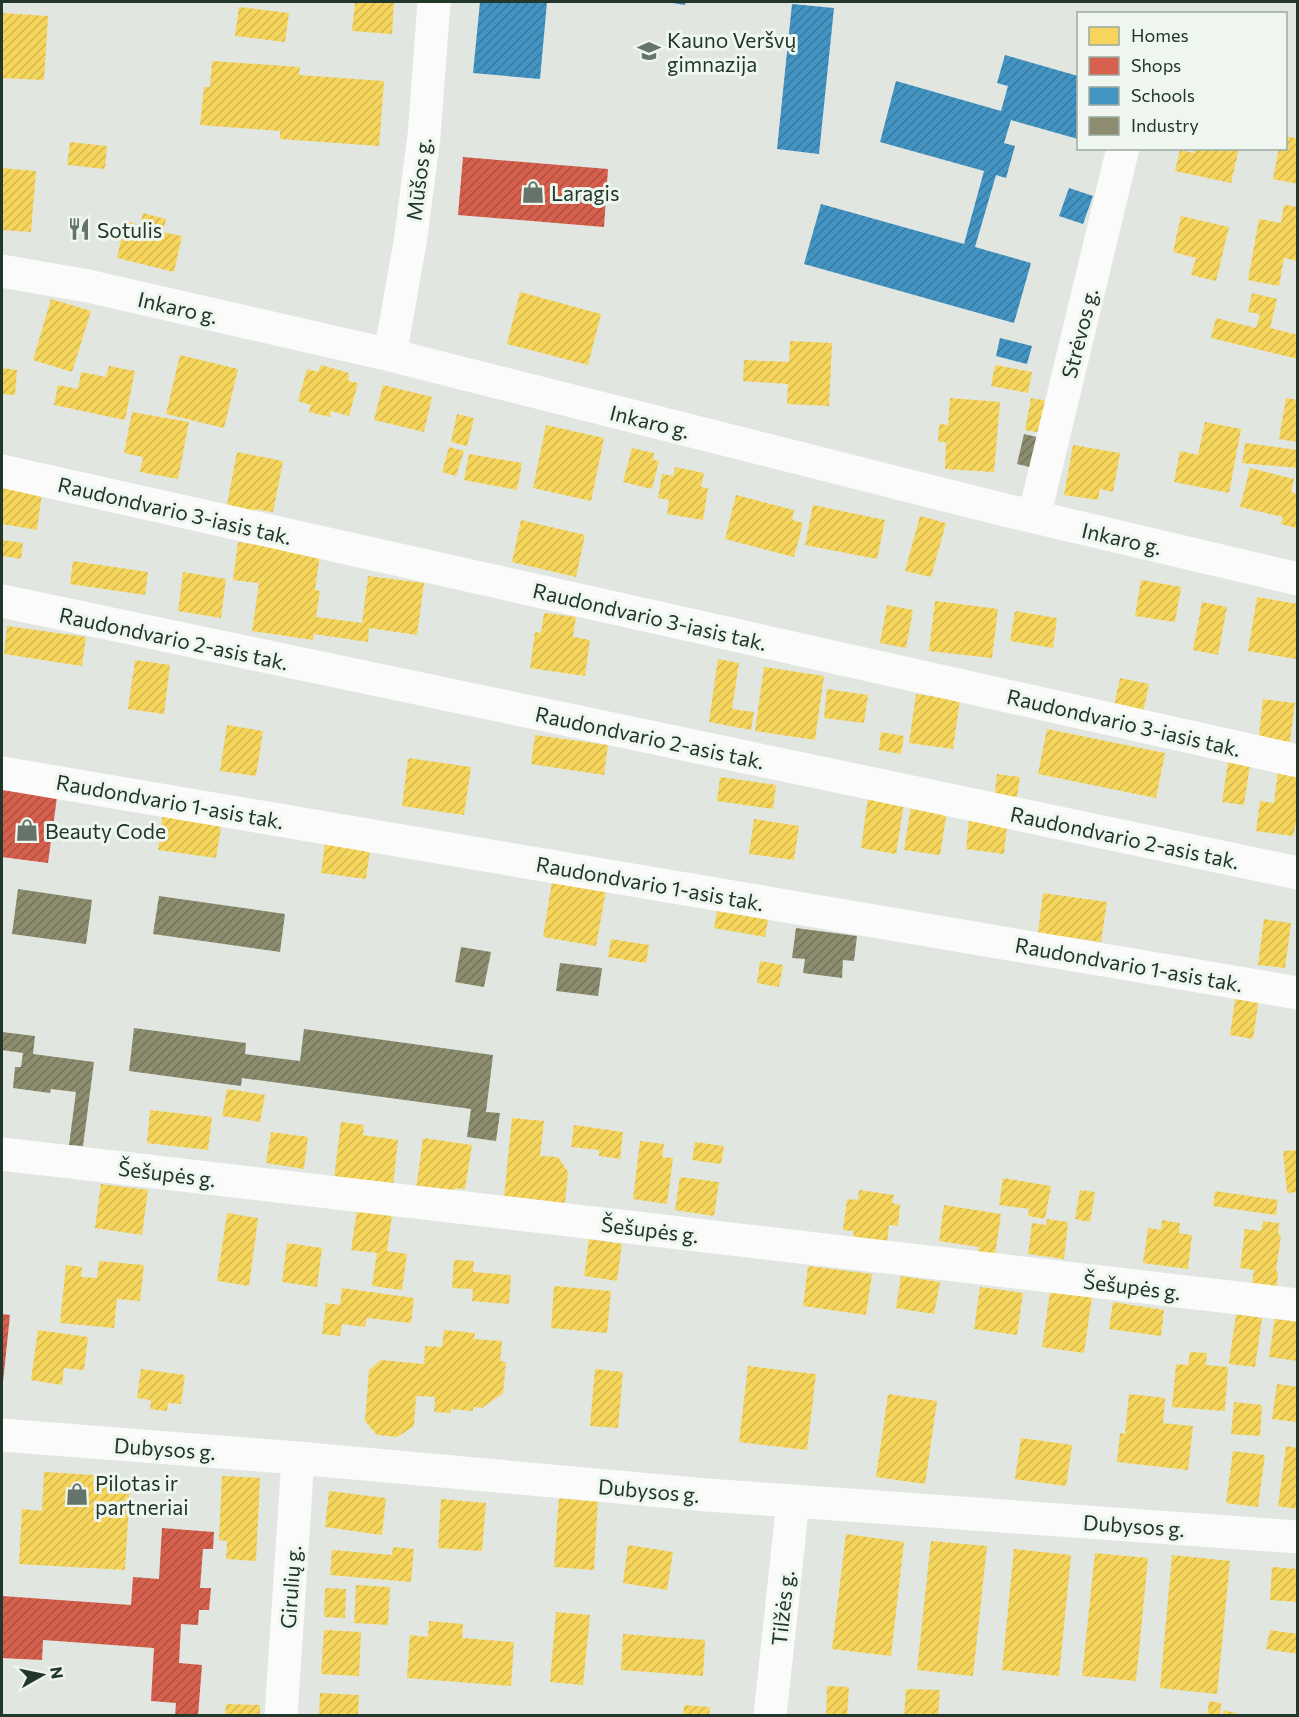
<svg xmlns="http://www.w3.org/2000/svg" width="1299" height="1717" viewBox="0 0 1299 1717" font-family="Commissioner,sans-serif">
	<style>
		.homes { fill: url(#homes-hatch) }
		.shops { fill: url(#shops-hatch) }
		.schools { fill: url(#schools-hatch) }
		.industry { fill: url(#industry-hatch) }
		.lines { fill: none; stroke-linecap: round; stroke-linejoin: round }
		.minor { stroke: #fafbfa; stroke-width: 33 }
		.labels { text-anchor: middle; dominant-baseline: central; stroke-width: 6; stroke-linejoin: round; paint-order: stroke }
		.poi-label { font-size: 21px; fill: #213729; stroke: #eef6ef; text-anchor: start }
		.street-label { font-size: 21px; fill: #213729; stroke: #eef6ef }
	</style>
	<defs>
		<pattern id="homes-hatch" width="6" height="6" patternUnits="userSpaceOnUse" patternTransform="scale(1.5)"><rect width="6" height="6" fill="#f6d55c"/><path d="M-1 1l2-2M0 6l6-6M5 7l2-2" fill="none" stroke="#d3b750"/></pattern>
		<pattern id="shops-hatch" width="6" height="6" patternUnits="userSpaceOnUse" patternTransform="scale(1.5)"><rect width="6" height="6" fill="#d6604d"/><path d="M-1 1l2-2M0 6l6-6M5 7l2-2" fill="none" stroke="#ad5040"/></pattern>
		<pattern id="schools-hatch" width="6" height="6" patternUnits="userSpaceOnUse" patternTransform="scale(1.5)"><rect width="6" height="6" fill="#4393c3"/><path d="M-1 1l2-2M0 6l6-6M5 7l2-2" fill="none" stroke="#38799e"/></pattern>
		<pattern id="industry-hatch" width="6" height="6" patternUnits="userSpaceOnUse" patternTransform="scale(1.5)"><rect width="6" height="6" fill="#8c8c6e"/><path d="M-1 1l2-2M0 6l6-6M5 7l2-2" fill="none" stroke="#72735a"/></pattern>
	</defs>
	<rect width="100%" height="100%" fill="#e1e6e1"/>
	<path class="homes" d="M355 2H394L392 34 352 31Z
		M239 7 289 13 285 42 235 36Z
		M2 13 48 16 44 80 2 78Z
		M212 61 300 67 299 75 384 81 379 146 280 139V131L200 125 204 87H210Z
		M1286 136 1298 139V184L1273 179 1279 148H1286Z
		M70 142 107 146 105 169 67 165Z
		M1195 148H1239L1231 183 1175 171 1180 150 1194 153Z
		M2 168 36 171 31 232 2 230Z
		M1284 205 1298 207V261L1284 258 1279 286 1248 280 1259 219 1281 223Z
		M143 213 166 219 163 232 182 236 174 272 117 258 125 221 140 225Z
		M1181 216 1229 227 1216 281 1191 275 1196 258 1173 252Z
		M520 292 601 314 588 365 507 344Z
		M1252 293 1277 299 1270 328 1298 335V359L1211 338 1216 318 1256 328 1260 314 1248 312Z
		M51 299 91 311 72 372 33 360Z
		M790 341 832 343 829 406 787 404 788 384 743 381 744 360 789 362Z
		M180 355 238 369 224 428 166 414Z
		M321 365 349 373 348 381 358 383 349 416 331 411 330 417 309 412 311 405 298 401 307 369 318 372Z
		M995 365 1032 372 1028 393 991 386Z
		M109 366 135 371 125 420 54 405 58 385 78 389 81 372 106 377Z
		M2 368 17 370 15 395 2 394Z
		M383 385 432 397 424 432 374 420Z
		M950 398 1000 402 994 472 945 469 946 442H938L939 424 948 425Z
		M1031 398 1048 401 1042 433 1025 430Z
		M1286 398 1298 400V442L1279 439Z
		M132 412 189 422 178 479 140 472 143 457 124 453Z
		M457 414 474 418 467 446 451 442Z
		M1205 422 1241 429 1229 493 1174 482 1180 451 1198 455Z
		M546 425 604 438 591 501 533 488Z
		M1245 443 1298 450V468L1242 463Z
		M1073 445 1120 453 1113 492 1100 489 1098 500 1064 495Z
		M449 447 464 451 456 476 442 472Z
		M632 448 654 453 653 460 659 461 652 489 623 482Z
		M237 452 283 461 273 512 254 509 253 515 226 510Z
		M469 454 522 463 517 490 464 480Z
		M675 467 704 473 701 487 708 488 703 520 667 514 669 500 658 498 662 474 673 476Z
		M1250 468 1294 479 1291 492 1298 494V533L1296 528 1281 524 1283 517 1240 507Z
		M2 483 42 492 37 530 2 524Z
		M736 495 794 510 792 520 803 523 794 557 725 539Z
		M813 505 885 520 877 559 805 545Z
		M920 516 946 523 931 577 905 571Z
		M521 520 585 535 576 577 512 562Z
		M2 540 23 543 21 559 2 556Z
		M238 542 320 554 315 590 320 591 316 617 362 623 368 576 424 583 417 635 369 628 368 642 314 634 313 640 252 631 259 583 233 580Z
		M73 561 148 572 145 595 70 584Z
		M183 572 226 579 221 618 178 611Z
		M1141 580 1181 587 1175 622 1135 616Z
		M1257 597 1298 604 1296 659 1248 651Z
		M935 601 998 609 992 658 929 651Z
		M1202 602 1227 607 1218 655 1193 650Z
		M887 605 913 610 906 648 880 643Z
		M1015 611 1057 618 1053 648 1010 641Z
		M544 613 576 617 573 637 590 640 585 676 530 668 535 632 541 633Z
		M7 626 86 637 82 666 4 654Z
		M718 659 739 663 732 709 754 712 751 730 709 722Z
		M135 660 170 665 164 714 128 709Z
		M764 667 824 676 815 740 755 731Z
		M1120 678 1149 684 1142 718 1113 711Z
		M827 689 868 695 864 723 824 718Z
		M916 694 960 700 953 749 909 743Z
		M1263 699 1295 703 1289 748 1258 745Z
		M227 725 263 731 256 776 220 771Z
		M1047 729 1165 753 1156 798 1038 774Z
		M881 732 904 736 901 754 879 750Z
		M535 735 608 745 604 775 531 764Z
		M408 758 471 767 464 815 402 806Z
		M1228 762 1250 765 1244 805 1222 802Z
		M1278 770 1298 772V815L1293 836 1256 831 1260 801 1274 803Z
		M997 774 1020 777 1016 803 994 800Z
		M720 777 776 785 773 809 717 801Z
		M868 797 904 803 896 854 861 848Z
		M911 806 947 811 940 855 904 850Z
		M163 812 222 820 216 858 158 850Z
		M754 819 799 826 794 860 749 854Z
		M969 820 1007 826 1004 854 966 849Z
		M326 836 371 842 366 879 321 873Z
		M553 876 607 885 596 946 543 937Z
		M1043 893 1107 902 1101 942 1038 933Z
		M719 901 770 909 765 937 714 928Z
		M1264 919 1291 923 1285 968 1258 965Z
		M611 939 649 945 646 963 608 957Z
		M760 961 783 965 779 987 757 983Z
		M1236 994 1259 997 1253 1039 1230 1035Z
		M227 1089 265 1095 260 1122 222 1116Z
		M150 1110 212 1117 208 1150 147 1143Z
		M512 1118 544 1121 540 1156 558 1157 568 1172 565 1204 504 1197Z
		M341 1122 364 1125 363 1135 398 1140 393 1185 334 1178Z
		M574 1125 623 1132 620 1159 599 1156V1150L571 1147Z
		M271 1132 308 1137 304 1169 266 1163Z
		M423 1138 472 1145 465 1189 455 1188 454 1196 416 1190Z
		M640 1141 664 1144 662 1157 673 1158 667 1204 633 1199Z
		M695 1142 724 1146 721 1164 692 1160Z
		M1298 1150V1192L1287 1193 1283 1151Z
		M680 1177 719 1182 714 1216 675 1210Z
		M1003 1178 1051 1186 1045 1219 1028 1216 1029 1209 999 1205Z
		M101 1184 148 1190 142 1235 95 1228Z
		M859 1190 894 1195 892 1203 900 1205 898 1226 889 1225 887 1243 853 1238 854 1231 843 1230 847 1199 858 1200Z
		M1080 1190 1095 1192 1090 1222 1075 1219Z
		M1215 1191 1278 1200 1276 1215 1213 1206Z
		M944 1205 1001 1214 995 1255 978 1252 979 1247 939 1241Z
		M357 1210 392 1215 387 1251 407 1254 402 1290 372 1286 377 1253 351 1250Z
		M227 1213 258 1218 249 1286 217 1281Z
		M1047 1219 1068 1222 1064 1259 1028 1254 1032 1223 1046 1225Z
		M1162 1220 1180 1223 1179 1233 1192 1235 1188 1269 1143 1263 1148 1228 1161 1230Z
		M1263 1221 1279 1223 1278 1234 1281 1235 1276 1271 1278 1272 1277 1286 1252 1283 1254 1270 1240 1268 1245 1229 1261 1231Z
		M589 1239 622 1244 617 1281 584 1276Z
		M287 1243 322 1248 317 1287 282 1282Z
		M454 1260 474 1261 473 1272 511 1275 509 1304 472 1301 473 1289 452 1288Z
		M99 1261 144 1265 140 1301 117 1299 114 1328 60 1323 66 1265 82 1267 81 1277 97 1278Z
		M808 1266 872 1274 866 1315 803 1306Z
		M901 1276 940 1282 934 1314 896 1308Z
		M554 1286 611 1291 607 1333 551 1328Z
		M980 1287 1023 1293 1017 1335 974 1329Z
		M342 1288 414 1298 411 1323 367 1318 365 1327 342 1324 340 1336 322 1334 326 1303 340 1305Z
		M1050 1292 1092 1297 1084 1353 1042 1347Z
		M1113 1302 1164 1310 1161 1336 1109 1329Z
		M1236 1314 1262 1318 1255 1367 1229 1364Z
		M1275 1317 1298 1320V1361L1269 1357Z
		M38 1330 88 1337 84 1370 64 1368 62 1385 31 1380Z
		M444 1330 475 1333 474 1339 502 1341 500 1361 506 1362 503 1393 482 1408 473 1407V1411L451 1409 450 1413 434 1412 435 1397 416 1396 414 1426 397 1437 377 1435 365 1421 369 1370 381 1360 424 1364 425 1346 442 1347Z
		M1190 1352 1207 1353 1206 1365 1228 1367 1225 1411 1172 1407 1176 1364 1188 1365Z
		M748 1366 816 1374 807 1450 739 1442Z
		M141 1369 185 1375 181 1404 168 1403 167 1411 150 1409 151 1400 137 1398Z
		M595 1369 623 1372 618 1428 590 1426Z
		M1277 1384 1298 1387V1422L1272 1419Z
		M888 1394 937 1401 925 1484 876 1477Z
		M1129 1394 1165 1398 1163 1423 1193 1426 1188 1470 1117 1462 1120 1433 1125 1434Z
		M1234 1402 1262 1405 1260 1436 1231 1434Z
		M1021 1438 1072 1445 1066 1486 1015 1479Z
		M1286 1446 1298 1448V1509L1278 1506Z
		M1233 1451 1265 1455 1258 1507 1226 1503Z
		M44 1472 94 1475 93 1484 130 1486 125 1570 19 1564 22 1509 42 1511Z
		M222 1476 260 1478 256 1561 226 1559 227 1541 219 1540Z
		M329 1491 386 1498 382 1535 325 1527Z
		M559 1496 598 1498 594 1570 554 1567Z
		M441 1499 486 1503 482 1551 438 1548Z
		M846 1534 904 1542 891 1656 832 1649Z
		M931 1541 987 1546 973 1676 917 1670Z
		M628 1545 673 1552 667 1590 623 1583Z
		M393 1547 414 1549 411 1582 330 1575 332 1550 392 1555Z
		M1014 1549 1071 1555 1059 1676 1002 1670Z
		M1095 1553 1148 1558 1136 1681 1082 1676Z
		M1172 1555 1230 1561 1217 1694 1160 1688Z
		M1272 1567 1298 1569V1602L1270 1600Z
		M356 1585 390 1587 388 1625 354 1623Z
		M325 1588 346 1589 345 1618 324 1617Z
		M556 1612 590 1615 583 1685 550 1682Z
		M429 1621 463 1624 462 1638 514 1642 511 1686 407 1678 410 1635 428 1637Z
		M324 1630 361 1632 359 1676 321 1674Z
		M1270 1630 1298 1634V1654L1266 1649Z
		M623 1634 705 1640 703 1676 621 1670Z
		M827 1686 849 1687 847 1716H826Z
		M906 1689 940 1690 938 1716H904Z
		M320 1693 359 1695 358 1716H319Z
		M1209 1701 1221 1703 1220 1716H1207Z
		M226 1704 260 1705V1716H225Z
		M684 1705 710 1707 709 1716H683Z
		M1224 1710 1243 1715V1716H1223Z"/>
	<path class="shops" d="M463 157 608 169 604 227 458 215Z
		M3 790 57 797 48 863 2 857Z
		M2 1314 10 1315 3 1382H2Z
		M162 1528 214 1532 213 1549H203L200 1588H211L209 1610H199L198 1625 181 1624 179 1663 202 1665 198 1716H175L176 1703 151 1701 154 1648 43 1640 42 1660 2 1658V1596L131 1605 133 1577 159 1579Z"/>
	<path class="schools" d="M480 2H547L540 79 473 73Z
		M666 2H686L685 5Z
		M792 4 834 8 819 154 777 149Z
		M1005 55 1078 76V139L1011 120 1004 143 1015 146 1006 178 996 175 975 247 1031 263 1014 323 804 264 821 204 964 244 984 171 880 142 896 81 1001 111 1008 86 997 83Z
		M1069 188 1093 196 1083 224 1059 216Z
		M1000 338 1032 346 1027 364 996 356Z"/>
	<path class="industry" d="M1024 434 1041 438 1034 468 1017 464Z
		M18 889 92 900 86 944 12 934Z
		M159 896 285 914 280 952 153 934Z
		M796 928 857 936 854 961 843 960 842 978 803 973 805 959 792 958Z
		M461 947 491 952 484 987 455 982Z
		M560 963 602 968 598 996 556 991Z
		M134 1028 246 1043 245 1054 300 1061 304 1029 493 1055 486 1112 500 1113 496 1141 467 1137 471 1109 242 1078 241 1086 129 1071Z
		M2 1032 35 1036 33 1054 94 1062 83 1146 69 1145 76 1092 51 1089 50 1093 13 1088 15 1067H21L23 1053 2 1050Z"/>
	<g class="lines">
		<path class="minor" d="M2 271 88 286 390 355 1001 509 1298 579
			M390 355 410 243 424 136 434 2
			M2 471 1298 761
			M1034 517 1123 148
			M2 601 1298 873
			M2 773 1298 993
			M2 1154 1298 1305
			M2 1435 298 1458 707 1495 1298 1537
			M281 1716 298 1458
			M770 1716 793 1501"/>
	</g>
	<defs>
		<g id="school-bare" transform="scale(1.8)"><path d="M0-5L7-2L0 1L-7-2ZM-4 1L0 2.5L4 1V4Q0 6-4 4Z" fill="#647469" stroke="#eef6ef" stroke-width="2.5" paint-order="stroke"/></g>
		<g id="shop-bare" transform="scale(1.8)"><path d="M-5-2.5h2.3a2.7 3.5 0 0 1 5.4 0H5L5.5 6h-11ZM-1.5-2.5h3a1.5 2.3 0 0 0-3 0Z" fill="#647469" stroke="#eef6ef" stroke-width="2.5" paint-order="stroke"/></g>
		<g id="restaurant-bare" transform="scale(1.8)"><path d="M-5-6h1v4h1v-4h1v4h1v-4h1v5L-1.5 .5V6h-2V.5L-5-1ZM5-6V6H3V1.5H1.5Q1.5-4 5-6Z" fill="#647469" stroke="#eef6ef" stroke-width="2.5" paint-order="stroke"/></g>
	</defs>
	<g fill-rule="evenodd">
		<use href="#school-bare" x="649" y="51"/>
		<use href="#shop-bare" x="533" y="192"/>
		<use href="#restaurant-bare" x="79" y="229"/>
		<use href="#shop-bare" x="27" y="830"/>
		<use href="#shop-bare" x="77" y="1494"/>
	</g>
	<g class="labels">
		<g class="poi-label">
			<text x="667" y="39">Kauno Veršvų<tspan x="667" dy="24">gimnazija</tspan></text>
			<text x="551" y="192">Laragis</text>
			<text x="97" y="229">Sotulis</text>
			<text x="45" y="830">Beauty Code</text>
			<text x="95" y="1482">Pilotas ir<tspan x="95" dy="24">partneriai</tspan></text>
		</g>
		<g class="street-label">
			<text transform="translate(418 179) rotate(-83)">Mūšos g.</text>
			<text transform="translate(178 307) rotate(13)">Inkaro g.</text>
			<text transform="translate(1079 333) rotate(-76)">Strėvos g.</text>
			<text transform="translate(650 421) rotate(14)">Inkaro g.</text>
			<text transform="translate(175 510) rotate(13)">Raudondvario 3-iasis tak.</text>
			<text transform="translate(1122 538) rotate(13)">Inkaro g.</text>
			<text transform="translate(650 616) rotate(13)">Raudondvario 3-iasis tak.</text>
			<text transform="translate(174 638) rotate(12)">Raudondvario 2-asis tak.</text>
			<text transform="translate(1124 722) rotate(13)">Raudondvario 3-iasis tak.</text>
			<text transform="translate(650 737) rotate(12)">Raudondvario 2-asis tak.</text>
			<text transform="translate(170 801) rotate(10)">Raudondvario 1-asis tak.</text>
			<text transform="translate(1125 837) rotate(12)">Raudondvario 2-asis tak.</text>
			<text transform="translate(650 883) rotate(10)">Raudondvario 1-asis tak.</text>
			<text transform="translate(1129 964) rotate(10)">Raudondvario 1-asis tak.</text>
			<text transform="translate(167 1173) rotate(7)">Šešupės g.</text>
			<text transform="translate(650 1229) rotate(7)">Šešupės g.</text>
			<text transform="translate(1132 1286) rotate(7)">Šešupės g.</text>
			<text transform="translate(165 1448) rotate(4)">Dubysos g.</text>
			<text transform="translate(649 1490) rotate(5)">Dubysos g.</text>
			<text transform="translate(1134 1525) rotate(4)">Dubysos g.</text>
			<text transform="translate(290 1587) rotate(-86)">Girulių g.</text>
			<text transform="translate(782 1608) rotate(-84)">Tilžės g.</text>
		</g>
	</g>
	<rect width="1299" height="1717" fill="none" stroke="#213729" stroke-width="6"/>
	<rect x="1077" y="12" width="210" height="138" fill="#eef6ef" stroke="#9caaa0" stroke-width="1.5"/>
	<rect x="1089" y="27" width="30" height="18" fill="#f6d55c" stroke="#9caaa0" stroke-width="1.5"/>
	<text x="1131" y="42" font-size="18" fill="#213729">Homes</text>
	<rect x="1089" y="57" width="30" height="18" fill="#d6604d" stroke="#9caaa0" stroke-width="1.5"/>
	<text x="1131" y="72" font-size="18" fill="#213729">Shops</text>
	<rect x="1089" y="87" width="30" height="18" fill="#4393c3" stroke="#9caaa0" stroke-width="1.5"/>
	<text x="1131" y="102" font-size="18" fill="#213729">Schools</text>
	<rect x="1089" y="117" width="30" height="18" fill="#8c8c6e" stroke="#9caaa0" stroke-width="1.5"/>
	<text x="1131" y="132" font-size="18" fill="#213729">Industry</text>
	<g transform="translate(42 1675) rotate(81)" stroke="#eef6ef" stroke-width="4.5" paint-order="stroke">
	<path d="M0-4.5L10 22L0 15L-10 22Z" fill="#213729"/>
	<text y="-9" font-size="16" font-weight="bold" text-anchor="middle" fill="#213729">N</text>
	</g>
</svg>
